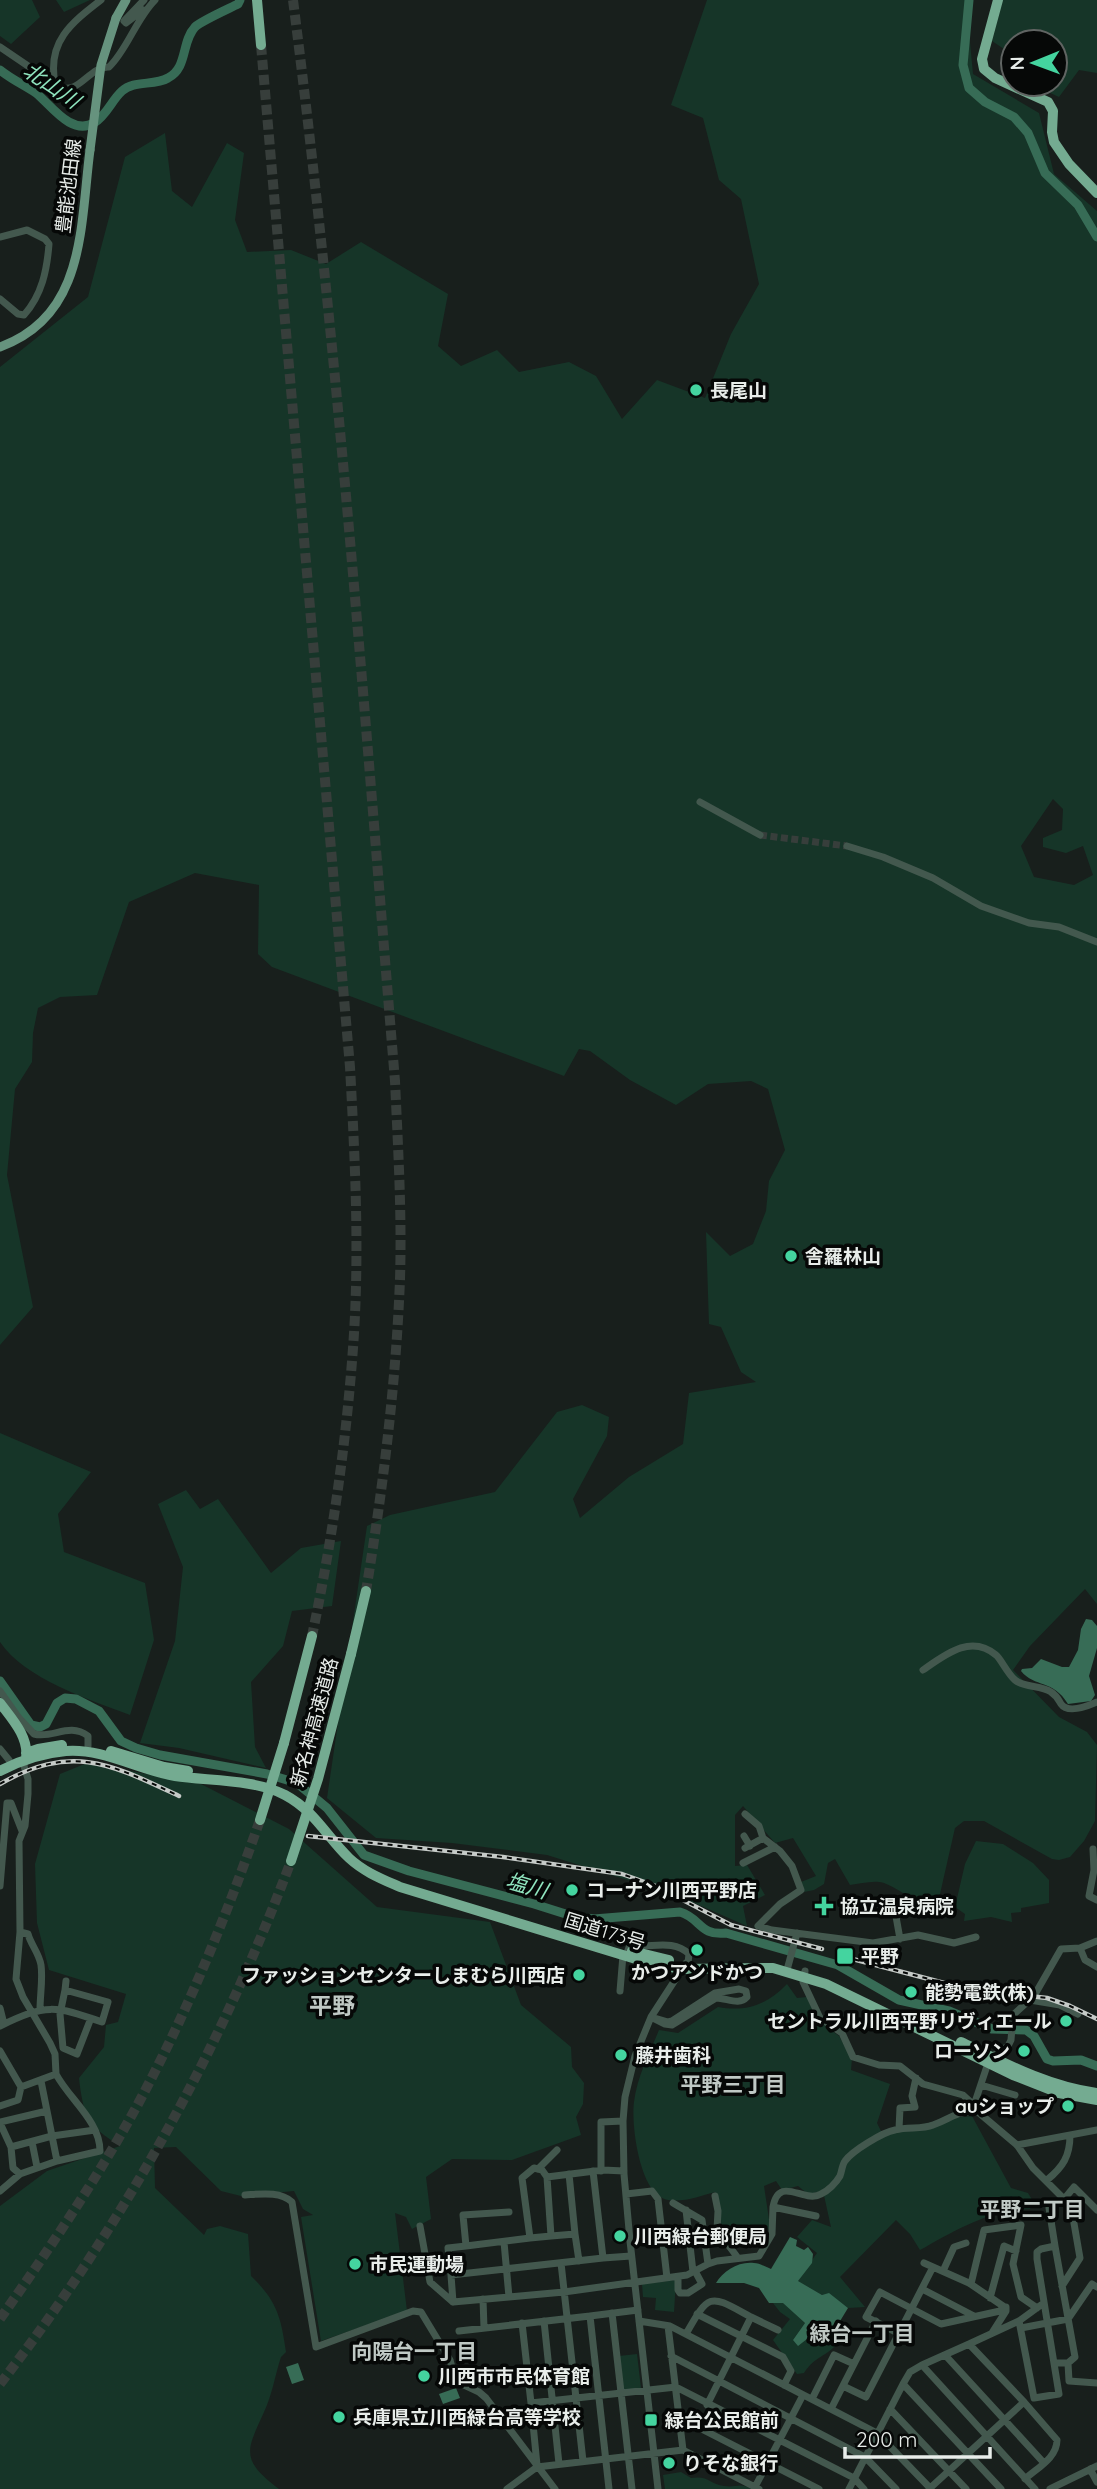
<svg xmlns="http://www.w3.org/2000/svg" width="1097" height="2489" viewBox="0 0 1097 2489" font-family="Quicksand,'Noto Sans JP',sans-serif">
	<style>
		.green { fill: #163528; fill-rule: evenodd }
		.water { fill: #376c56 }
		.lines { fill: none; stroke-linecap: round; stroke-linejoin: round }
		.river { stroke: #376c56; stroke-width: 9 }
		.minor-tunnel { stroke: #373e3b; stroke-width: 7; stroke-dasharray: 7 3.5; stroke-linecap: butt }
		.highway-tunnel { stroke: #373e3b; stroke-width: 10; stroke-dasharray: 10 5; stroke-linecap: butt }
		.minor { stroke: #43584e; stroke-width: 7 }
		.major { stroke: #66937e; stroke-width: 9 }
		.highway { stroke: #74ab91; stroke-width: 10 }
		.rail-casing { stroke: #c5cac7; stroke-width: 4.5 }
		.rail { stroke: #060807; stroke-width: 2; stroke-dasharray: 5; stroke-linecap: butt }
		.major-bridge { stroke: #66937e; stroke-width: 9 }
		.highway-bridge { stroke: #74ab91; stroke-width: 10 }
		.poi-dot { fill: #44d49f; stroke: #060807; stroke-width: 2.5 }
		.labels { text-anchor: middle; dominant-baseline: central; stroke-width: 7; stroke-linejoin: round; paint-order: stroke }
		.street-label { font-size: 19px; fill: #e8edea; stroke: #060807 }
		.poi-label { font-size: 19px; font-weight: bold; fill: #e8edea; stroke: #060807; text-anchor: start }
		.water-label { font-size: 21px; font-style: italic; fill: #90e5bf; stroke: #060807 }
		.neighbourhood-label { font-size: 21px; font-weight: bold; fill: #c0c9c5; stroke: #060807 }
		.quarter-label { font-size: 23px; font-weight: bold; fill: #c0c9c5; stroke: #060807 }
	</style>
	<rect width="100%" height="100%" fill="#181f1c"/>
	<path class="green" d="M0 0H32L40 17 11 44 0 36Z
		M56 0H90L64 12Z
		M707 0H966L973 74 1039 113 1054 174 1097 211V1604L1085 1589 1030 1646 1013 1670 1059 1717 1087 1732 1097 1745 1095 1821 1084 1841 1070 1857 1059 1860 1052 1859 984 1821H964L955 1828 940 1894C927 1918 896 1883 879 1882 870 1881 859 1884 850 1885L835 1859 828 1863 824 1884 814 1890 804 1892 801 1882 816 1876 793 1838 775 1843 743 1806 735 1815V1866L747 1865 765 1895 743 1906 747 1926 676 1895 547 1855 452 1843 376 1838 327 1798 367 1526 390 1515 495 1492 557 1412 582 1405 609 1417 607 1436 573 1499 580 1518 629 1477 683 1444 689 1393 756 1382 741 1372 721 1327 709 1324 706 1232 730 1256 753 1244 766 1211 769 1181 785 1150 768 1089 751 1081 708 1084 676 1105 630 1080 590 1051 579 1049 564 1076 272 967 258 954 259 885 195 873 129 902 97 995 60 997 38 1008 33 1033 32 1062 15 1089 7 1175 33 1307 0 1345V367L88 297 125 157 165 133 172 191 192 207 227 143 244 153 235 220 247 252 291 250 326 264 361 242 448 294 438 346 461 366 497 350 519 372 569 362 596 376 622 419 657 380 705 398 731 334 759 284 741 199 719 180 703 118 671 105ZM1053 799 1063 809 1062 830 1043 838V847L1066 853 1083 846 1093 875 1074 885 1034 877 1021 846Z
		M1003 0H1097V73L1079 70 1059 97 1031 84H1055V42H1013V75L1011 74 1007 51 992 41Z
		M0 1433 91 1472 58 1514 64 1552 145 1583 154 1640 130 1715C90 1700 25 1679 0 1642Z
		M186 1490 200 1509 218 1499 271 1573 301 1548 341 1541 332 1606 292 1611 283 1646 251 1682 255 1747 266 1768 179 1748 140 1743 175 1641 183 1567 158 1504Z
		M87 1763 201 1784 289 1829 377 1907 490 1922 521 2005 571 2047 572 2067 584 2083 583 2104 576 2117 581 2135 512 2160 452 2159 426 2177 431 2219 412 2229 406 2217 395 2213 407 2311 321 2341 301 2217 313 2215 303 2209 294 2191 241 2196 221 2191 176 2147 154 2148 155 2188 204 2235 207 2229 220 2226 248 2234 251 2276C277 2301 281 2317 286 2352L281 2357C276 2372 273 2390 267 2405 249 2448 236 2457 279 2489H0V2206L47 2171 120 2146C88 2126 83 2115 79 2078L104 2047 106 2025 118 2022 126 1994 49 1970 37 1923 35 1864 60 1774Z
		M976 1841 1003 1844 1033 1863 1049 1880V1903L1021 1908V1912L1011 1913 1012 1922 991 1917 964 1921 965 1914 955 1907 965 1864Z
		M787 1984 797 1998 807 1997 816 2019 839 2036 852 2058 851 2070 890 2084 877 2123 882 2133 952 2118 972 2116 1011 2188 1028 2193 1034 2203 1030 2209C990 2209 954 2231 920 2250L910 2234 896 2220 840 2277 865 2307 848 2308 829 2294 822 2295 797 2281 817 2253 797 2237 812 2220 831 2227 823 2191 808 2194 798 2186 782 2190 776 2181 764 2186 770 2226 760 2247 745 2243 733 2246 727 2227 721 2226 715 2192C700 2196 677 2205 662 2198 639 2187 631 2124 634 2102 637 2077 650 2052 659 2030L678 2033 718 2007C746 2012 767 2005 787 1984Z
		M676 2280 674 2312 655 2310 656 2298 643 2297 642 2284Z
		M783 2302 805 2323 793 2340 816 2332 834 2331 838 2343C826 2357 815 2356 804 2373L797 2374 773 2340 790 2319 780 2312 773 2303Z
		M637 2354 641 2388 623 2390 619 2356Z
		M681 2472 691 2478C708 2475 710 2484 724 2486 737 2488 738 2482 753 2489H665L663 2475Z"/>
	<path class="water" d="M1086 1619 1092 1620 1097 1626V1648L1089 1676 1095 1695 1091 1701 1068 1704C1053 1679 1035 1688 1021 1671L1022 1669 1032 1668 1041 1659 1062 1667H1069L1078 1650 1081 1629Z
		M790 2237 797 2240 796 2246 804 2250 808 2247 813 2254 812 2263 798 2281 822 2295 829 2293 848 2308 834 2331 816 2332 798 2346 793 2340 805 2323 783 2303H769L759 2288 744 2283H716C723 2271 739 2261 754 2263 759 2263 766 2267 771 2269Z
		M298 2363 304 2380 292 2384 286 2367Z
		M456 2388 460 2398 443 2404 439 2394Z"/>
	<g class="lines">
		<path class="river" d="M969 0 963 65 969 88 985 102 1014 117 1028 133 1045 173 1078 205 1097 237
			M0 70C11 79 24 85 36 93 51 105 71 136 94 123 107 115 111 101 122 91 134 80 154 86 168 78 188 68 181 42 195 27 201 21 228 9 238 4L240 0
			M0 1681 31 1725 40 1727 46 1724 57 1703 65 1698 76 1699 99 1711 121 1741 136 1748 160 1755 267 1774 297 1783 327 1808 364 1855 409 1871 534 1904 572 1916 594 1919 680 1912C701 1918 699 1936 726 1933L838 1965 899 2000 949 2011 992 2029 1026 2030 1034 2036 1047 2059 1053 2061 1081 2060 1097 2066"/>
		<path class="minor-tunnel" d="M760 835 847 846"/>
		<path class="highway-tunnel" d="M293 0C339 359 365 721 395 1081 398 1147 402 1213 400 1279 396 1384 383 1488 366 1591
			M261 45 350 1067C355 1160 360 1254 353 1348 346 1445 332 1541 312 1636
			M0 2319C49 2249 97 2179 138 2104 187 2013 226 1917 260 1820
			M0 2384C124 2223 220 2051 291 1861"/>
		<path class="minor" d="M143 10 126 23 124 21 144 0
			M0 47 59 87C80 95 89 66 109 67 127 50 136 19 155 0
			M55 83C47 42 71 23 101 0
			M0 237 27 230 45 239 49 244C47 270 42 295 24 315L18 314 0 299
			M700 802 760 835
			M847 846 883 857 933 878 981 906 1029 923 1059 927 1097 942
			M923 1670C946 1654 971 1634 996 1655 1001 1659 1007 1673 1015 1680 1024 1688 1041 1685 1051 1692 1057 1696 1058 1699 1061 1704 1068 1714 1088 1706 1097 1702
			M0 1691 19 1718 34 1734C53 1739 69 1722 88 1736V1746
			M0 1749 9 1760
			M745 1814 759 1826 763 1838 780 1851 792 1866 801 1890 780 1904 758 1926 772 1930 873 1943 918 1935 954 1943 976 1937
			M744 1836 750 1846
			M745 1848 763 1838
			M1093 1849 1094 1870 1089 1896 1097 1900
			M743 1863 775 1847
			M0 1886 7 1803H11L22 1831
			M886 1904 885 1908 895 1911 900 1939
			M20 1932 28 1934C31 1945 39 1953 41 1965 43 1979 40 1995 40 2010
			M1080 1948 1085 1960 1097 1967
			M628 1950 630 1945C650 1949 672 1938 689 1954L688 1963
			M787 1970 797 1933
			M805 1971 803 1982 820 2018 842 2033 853 2057 879 2065 900 2066 923 2084 963 2095 974 2105 978 2112 1017 2145 1033 2168 1071 2206 1080 2258 1062 2286
			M739 1989 746 1991 747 1997C739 2006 727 1998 716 1998L672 2025 665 2024 651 2017 668 2022 672 2021 715 1993Z
			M65 1990 60 2014 63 2048 77 2054 91 2018
			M620 1991 623 1955
			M1030 2000 1060 2005 1078 2014
			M0 2008 4 2024
			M0 2026C47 2003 55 2006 102 2022L108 2002 65 1990 66 1981
			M0 2051 21 2087
			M41 2081 57 2161
			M981 2085 1015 2095
			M974 2105 988 2063 994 2055 1008 2046 1011 2040 1013 2015 1034 1996 1061 1949 1080 1948 1097 1941
			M0 2106 18 2100 21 2087 56 2074 55 2054 50 2043 23 1997 16 1979 20 1932 19 1841 25 1826 28 1794V1779L24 1766 25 1759
			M0 2122 47 2111
			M0 2123 11 2147 52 2136 95 2130
			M899 2129 900 2108 915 2107 912 2096 916 2078
			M32 2142 37 2167
			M1017 2145 1097 2130
			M11 2147 13 2168 20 2174 57 2161 100 2151C100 2121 69 2099 56 2074
			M538 2169 557 2150
			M593 2171 603 2258 631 2256
			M601 2171V2122L623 2121
			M547 2177 551 2236 530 2238 522 2178 534 2168 542 2170 547 2177 603 2170 624 2171
			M1047 2180C1063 2167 1070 2156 1070 2135
			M0 2191 20 2174
			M626 2194 652 2191 658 2199 667 2278
			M245 2195C261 2194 280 2191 292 2202L316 2347 413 2311 421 2312 450 2360 454 2375 462 2384 479 2392 486 2398 555 2489
			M715 2196 718 2211 717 2230 738 2258
			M773 2207C779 2174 804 2204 821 2194 828 2191 836 2183 840 2176 842 2171 842 2165 845 2161 852 2151 883 2132 895 2130 908 2126 921 2130 933 2125 953 2118 954 2111 978 2112
			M686 2210 693 2272
			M509 2212 463 2215 466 2246 448 2248 451 2275 603 2258
			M420 2226 430 2282 453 2302
			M575 2234 579 2261
			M551 2236 575 2234 569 2174
			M466 2246 530 2238
			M1055 2246 1049 2208 1065 2198 1074 2187 1097 2210
			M561 2263 583 2461
			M708 2264 717 2261 759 2256 772 2234 773 2207 816 2216
			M943 2271 954 2247 966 2243
			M451 2275 453 2302 509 2297 504 2242
			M678 2277V2290L680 2293H688L702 2284 695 2271
			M971 2284 984 2230 1021 2225 1013 2264 1021 2297 1037 2308
			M922 2289 974 2316
			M509 2297 564 2292 687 2275 708 2264 702 2220 673 2203
			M990 2298 1004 2246 1016 2251
			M483 2299 484 2328
			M612 2313 632 2489
			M697 2314 783 2357 791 2371 784 2385
			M751 2317 778 2330
			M544 2321 559 2464
			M639 2321 670 2326 877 2433 931 2489
			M1019 2321 1034 2398 1059 2394 1037 2259V2252L1041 2249 1055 2246 1075 2357 1068 2363H1054
			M522 2323 531 2403
			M1021 2328 1068 2319 1092 2284 1097 2287
			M459 2331 590 2316
			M992 2333 1006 2311V2307
			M686 2334C710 2291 710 2295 751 2317L707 2405
			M910 2339 866 2317 880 2292 941 2324 1000 2311 1003 2306 969 2283 924 2263
			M969 2344 1019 2321 1041 2305
			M945 2355 1044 2463
			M671 2356 865 2457 896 2489
			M1068 2363 1069 2381 1097 2383
			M922 2365 969 2344 1024 2402 929 2489
			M903 2384 910 2372 922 2365 1035 2489
			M843 2386 866 2397 933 2267
			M812 2399 834 2355 854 2364
			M1024 2402 1057 2440C1057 2458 1037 2468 1025 2479
			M831 2409 876 2321
			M890 2409 966 2489
			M680 2418 819 2489
			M683 2450 759 2489
			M537 2465 531 2403 676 2387 854 2478 864 2489
			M1090 2469 1097 2482
			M755 2487 803 2395
			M507 2489 537 2467 683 2450 668 2326
			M609 2489 590 2316 638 2310
			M658 2489 630 2241 624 2174 623 2121 625 2097 635 2056 651 2017 686 1963
			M849 2489 903 2384 1001 2489
			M1050 2489 1097 2466"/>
		<path class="major" d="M116 18 126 0
			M0 347C86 316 80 226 90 150"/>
		<path class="highway" d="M257 0 261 45
			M998 0 982 59 984 69 995 78 1048 102 1053 111 1052 132 1054 142 1069 164 1097 193
			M351 1654 366 1591
			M0 1703C12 1719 29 1737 26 1758
			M284 1743 312 1636
			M111 1751 164 1767 188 1771
			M26 1753 38 1749 62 1745
			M0 1771C21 1760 43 1753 66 1751 103 1748 139 1770 175 1776 208 1781 255 1779 285 1795 315 1811 326 1836 349 1858 364 1872 382 1879 400 1887L649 1963 682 1969 773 1968 826 1984 1013 2075 1059 2093 1097 2100
			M632 1951 669 1960
			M961 2042C1004 2063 1049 2087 1097 2093"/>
		<g class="rail-casing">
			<path id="rail" d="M0 1784C72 1743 111 1764 179 1796
				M308 1836 503 1857 622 1874 656 1886 731 1925 822 1949
				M845 1957 967 1989 1047 1998 1070 2006 1097 2019"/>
		</g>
		<use href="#rail" class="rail"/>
		<path class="major-bridge" d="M90 150 101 65 116 18"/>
		<path class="highway-bridge" d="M260 1820 284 1743
			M291 1861 318 1779 351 1654"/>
	</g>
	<g class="poi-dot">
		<circle cx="696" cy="390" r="7"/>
		<circle cx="791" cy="1256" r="7"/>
		<circle cx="572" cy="1890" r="7"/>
		<path d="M820.5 1895.5h7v7h7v7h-7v7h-7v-7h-7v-7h7z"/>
		<circle cx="697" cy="1950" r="7"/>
		<rect x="836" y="1947" width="18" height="18" rx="3.5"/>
		<circle cx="579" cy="1975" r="7"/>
		<circle cx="911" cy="1992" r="7"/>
		<circle cx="1066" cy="2021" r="7"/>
		<circle cx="1024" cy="2051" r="7"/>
		<circle cx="621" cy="2055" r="7"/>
		<circle cx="1068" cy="2106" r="7"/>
		<circle cx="620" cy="2236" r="7"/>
		<circle cx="355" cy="2264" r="7"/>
		<circle cx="424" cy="2376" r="7"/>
		<circle cx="339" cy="2417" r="7"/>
		<rect x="644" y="2413" width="14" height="14" rx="3.5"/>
		<circle cx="669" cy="2463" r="7"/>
	</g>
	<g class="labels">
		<g class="street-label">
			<text transform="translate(68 186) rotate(-83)">豊能池田線</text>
			<text transform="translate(314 1722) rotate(-75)">新名神高速道路</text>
			<text transform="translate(605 1931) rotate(17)">国道173号</text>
		</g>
		<g class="poi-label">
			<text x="710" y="390">長尾山</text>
			<text x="805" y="1256">舎羅林山</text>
			<text x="586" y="1890">コーナン川西平野店</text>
			<text x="840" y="1906">協立温泉病院</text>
			<text x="861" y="1956">平野</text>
			<text x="697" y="1972" text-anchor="middle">かつアンドかつ</text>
			<text x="565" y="1975" text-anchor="end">ファッションセンターしまむら川西店</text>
			<text x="925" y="1992">能勢電鉄(株)</text>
			<text x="1052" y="2021" text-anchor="end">セントラル川西平野リヴィエール</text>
			<text x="1010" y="2051" text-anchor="end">ローソン</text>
			<text x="635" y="2055">藤井歯科</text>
			<text x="1054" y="2106" text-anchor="end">auショップ</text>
			<text x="634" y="2236">川西緑台郵便局</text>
			<text x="369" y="2264">市民運動場</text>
			<text x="438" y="2376">川西市市民体育館</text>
			<text x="353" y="2417">兵庫県立川西緑台高等学校</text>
			<text x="665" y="2420">緑台公民館前</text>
			<text x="683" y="2463">りそな銀行</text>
		</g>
		<g class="water-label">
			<text transform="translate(52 85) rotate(34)">北山川</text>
			<text transform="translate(527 1885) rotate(16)">塩川</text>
		</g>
		<g class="neighbourhood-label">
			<text x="733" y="2084">平野三丁目</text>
			<text x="1032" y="2209">平野二丁目</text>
			<text x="862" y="2333">緑台一丁目</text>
			<text x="414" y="2351">向陽台一丁目</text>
		</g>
		<g class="quarter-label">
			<text x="332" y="2005">平野</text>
		</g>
	</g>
	<g transform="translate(1034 63) rotate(269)"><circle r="33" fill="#060807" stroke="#606462" stroke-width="2"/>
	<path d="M0-5L12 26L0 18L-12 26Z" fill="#44d49f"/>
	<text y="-10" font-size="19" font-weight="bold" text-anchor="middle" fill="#e8edea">N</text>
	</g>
	<path d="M845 2447v10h145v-10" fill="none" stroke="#e8edea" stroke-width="3.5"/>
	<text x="856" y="2447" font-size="21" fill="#e8edea" stroke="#060807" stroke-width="5" paint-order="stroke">200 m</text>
</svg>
